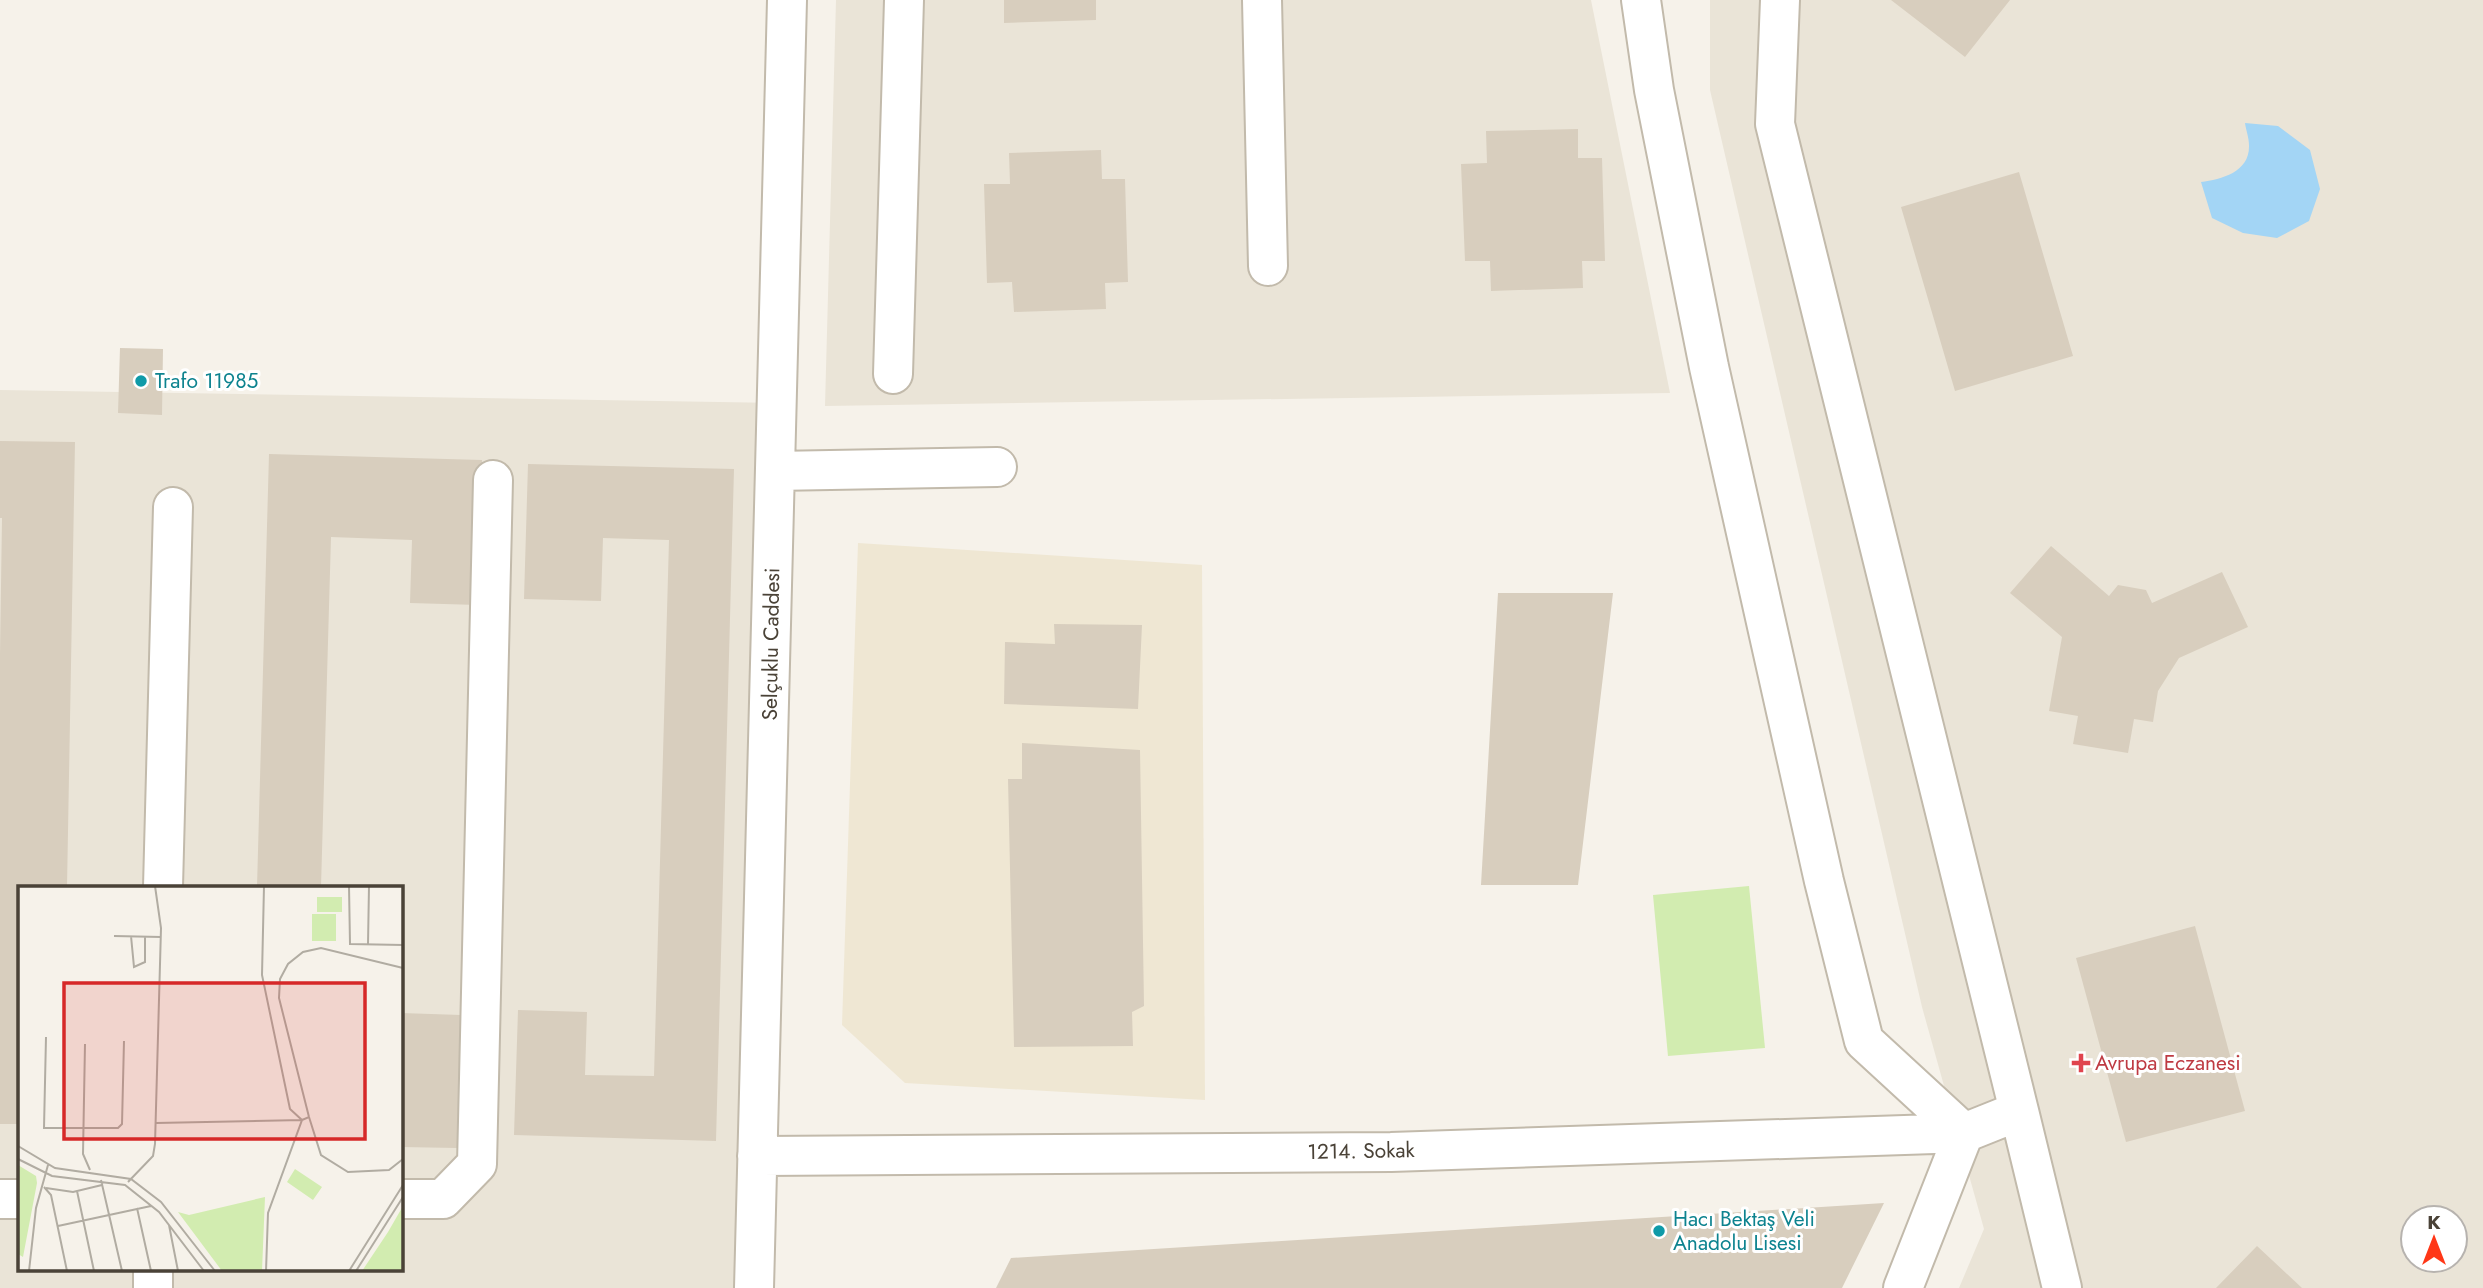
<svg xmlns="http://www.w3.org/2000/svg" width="2483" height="1288" viewBox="0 0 2483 1288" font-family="Jost,sans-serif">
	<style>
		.residential { fill: #eae4d7; fill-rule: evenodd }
		.education { fill: #efe7d3 }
		.green { fill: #d2ecb0 }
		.water { fill: #a3d5f5 }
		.building { fill: #d8cebe }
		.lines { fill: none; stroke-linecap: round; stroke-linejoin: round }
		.minor-casing { stroke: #c2baab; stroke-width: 42 }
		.minor { stroke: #fff; stroke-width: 38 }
		.culture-dot { fill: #0f9aa8; stroke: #fff; stroke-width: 2.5 }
		.health-dot { fill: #e0444e; stroke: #fff; stroke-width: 2.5 }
		.labels { text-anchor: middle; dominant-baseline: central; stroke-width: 6; stroke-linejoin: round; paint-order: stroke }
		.culture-label { font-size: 21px; fill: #0d838f; stroke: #fff; text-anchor: start }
		.street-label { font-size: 21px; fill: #4a4237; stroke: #fff }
		.health-label { font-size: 21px; fill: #be3a42; stroke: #fff; text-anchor: start }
		.inset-road { fill: none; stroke: #b1aca2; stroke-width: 2 }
		.view { fill: #d62828; fill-opacity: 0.15; stroke: #d62828; stroke-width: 3.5 }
		.inset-edge { fill: none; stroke: #4a4237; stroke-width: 3.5 }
	</style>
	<rect width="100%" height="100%" fill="#f6f2ea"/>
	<path class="residential" d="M836 0H1591L1670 393 825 406Z
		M1710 0H2483V1288H1959L1984 1229 1922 1007 1710 90ZM2413 1218H2455V1260H2413Z
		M0 390 777 403 754 1288H0ZM19 887H401V1269H19Z"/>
	<path class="education" d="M858 543 1202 565 1205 1100 905 1083 842 1025Z"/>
	<path class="green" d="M1749 886 1765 1048 1668 1056 1653 895Z"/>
	<path class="water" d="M2245 123 2278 126 2310 150 2320 189 2309 221 2277 238 2243 233 2212 218 2201 182C2222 179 2250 172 2249 145 2249 138 2246 130 2245 123Z"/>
	<path class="building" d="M1004 0H1096V20L1004 23Z
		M1891 0H2010L1965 57Z
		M1578 129V158H1602L1605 261H1582L1583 288 1491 291 1490 261H1465L1461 164 1487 163 1486 131Z
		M1101 150 1102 179H1125L1128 282 1105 283 1106 309 1014 312 1012 282 987 283 984 184H1010L1009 153Z
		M2019 172 2073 356 1955 391 1901 207Z
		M120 348 163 349 162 415 118 413Z
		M0 441 75 442 67 887H19V1124H0V654L2 518H0Z
		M269 454 482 460 478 605 410 603 412 540 331 537 321 887H257Z
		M528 464 734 469 716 1141 514 1135 518 1010 587 1012 585 1075 654 1076 669 540 603 538 601 601 524 599Z
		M2051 546 2109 596 2118 585 2146 590 2152 603 2222 572 2248 627 2179 658 2158 691 2153 722 2134 719 2128 753 2073 744 2078 716 2049 711 2062 637 2010 593Z
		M1498 593H1613L1578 885H1481Z
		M1054 624 1142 625 1138 709 1004 704 1005 642 1055 644Z
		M1022 743 1140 750 1144 1006 1132 1012 1133 1046 1014 1047 1008 779H1022Z
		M2195 926 2245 1111 2126 1142 2076 958Z
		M401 1013 461 1015 457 1148 401 1147Z
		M1884 1203 1842 1288H996L1011 1258Z
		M2257 1246 2302 1288H2216Z"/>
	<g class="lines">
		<g class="minor-casing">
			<path id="minor" d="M1262 0 1268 266
				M1641 0 1654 90 1709 367 1824 881 1864 1041 1964 1133 2019 1111 2062 1288
				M1780 0 1775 124 2019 1111
				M893 374 904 0
				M775 471 997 467
				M163 887 173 507
				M757 1156 1391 1152 1964 1133 1903 1288
				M0 1199H19
				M401 1199H443L477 1164 493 480
				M153 1288V1269
				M754 1288 787 0"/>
		</g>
		<use href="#minor" class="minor"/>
	</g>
	<g class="culture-dot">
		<circle cx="141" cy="381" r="7"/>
		<circle cx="1659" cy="1231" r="7"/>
	</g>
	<path class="health-dot" d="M2077.5 1052.5h7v7h7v7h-7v7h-7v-7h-7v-7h7z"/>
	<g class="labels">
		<g class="culture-label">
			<text x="155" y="381">Trafo 11985</text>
			<text x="1673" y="1219">Hacı Bektaş Veli<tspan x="1673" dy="24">Anadolu Lisesi</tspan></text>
		</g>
		<g class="street-label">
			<text transform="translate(771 644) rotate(-89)">Selçuklu Caddesi</text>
			<text transform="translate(1361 1151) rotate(-1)">1214. Sokak</text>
		</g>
		<g class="health-label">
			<text x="2095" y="1063">Avrupa Eczanesi</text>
		</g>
	</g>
	<g transform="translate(18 886)">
		<rect width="385" height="385" fill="#f6f2ea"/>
		<path d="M299 11H324V26H299ZM294 28H318V55H294ZM277 283 304 301 295 314 269 296ZM247 311 244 385H204L160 326 171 329Z" fill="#d2ecb0"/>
		<path d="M0 279 18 290 19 297 5 371 0 368ZM385 320V385H344L370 346Z" fill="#d2ecb0"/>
		<path class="inset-road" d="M246 0 244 89 272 223 284 234 291 231 303 269 330 286 371 284 385 273M331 0 332 58 385 59M96 50 143 51M113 50 116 81 127 76V50M350 58 351 0M28 151 26 242H100L104 238 106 155M67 158 65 268 72 284M291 231 261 112 262 93 270 78 285 66 303 62 385 82M138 237 284 234 250 327 248 385M0 260 37 282 113 293 143 316 197 385M0 273 34 290 107 299 141 326 186 385M83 294 104 385M110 296 135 270 137 258 143 42 137 0M26 301 33 309 49 385M28 302 55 306 84 299M59 305 76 385M119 322 133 385M151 339 160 385M40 340 133 320M11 385 18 322 30 279M331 385 385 299M338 385 385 311"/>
		<path class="view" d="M46 97H347V253H46Z"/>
		<rect width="385" height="385" class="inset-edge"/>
	</g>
	<g transform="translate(2434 1239)"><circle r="33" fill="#ffffff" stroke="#b7b3af" stroke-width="2"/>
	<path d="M0-5L12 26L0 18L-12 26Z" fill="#ff3717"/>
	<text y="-10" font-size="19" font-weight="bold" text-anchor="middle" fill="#4a4237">K</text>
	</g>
</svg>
